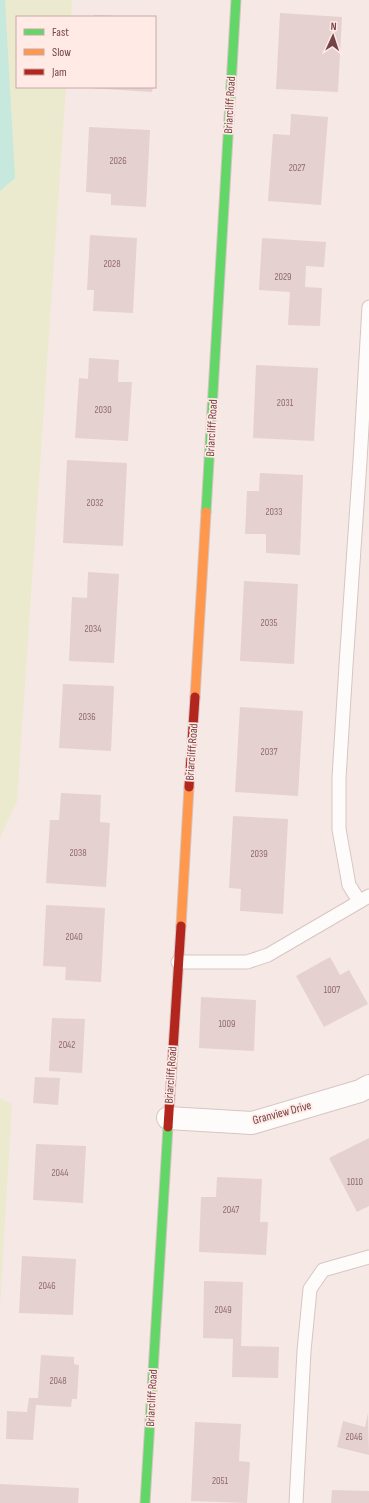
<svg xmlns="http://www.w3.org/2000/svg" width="369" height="1503" viewBox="0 0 369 1503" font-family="'Sofia Sans Condensed',sans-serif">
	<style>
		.green { fill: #eceace }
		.water { fill: #c6e8dd }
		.building { fill: #e5d1d0 }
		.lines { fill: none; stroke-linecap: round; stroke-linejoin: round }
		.lane-casing { stroke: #d7c5c3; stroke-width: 15 }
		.street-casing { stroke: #d7c5c3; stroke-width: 24 }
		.fast-casing { stroke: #d7c3c2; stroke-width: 11 }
		.slow-casing { stroke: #d7c3c2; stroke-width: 11 }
		.jam-casing { stroke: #d7c3c2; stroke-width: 11 }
		.lane { stroke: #fefcfb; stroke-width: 13 }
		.street { stroke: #fefcfb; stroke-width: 22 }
		.fast { stroke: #63d668; stroke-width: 9 }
		.slow { stroke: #ff974d; stroke-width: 9 }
		.jam { stroke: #b3261e; stroke-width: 9 }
		.labels { text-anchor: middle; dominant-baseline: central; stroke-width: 3.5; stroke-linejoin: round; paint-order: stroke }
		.number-label { font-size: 10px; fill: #92696c }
		.street-label { font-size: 12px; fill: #754448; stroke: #ffeae5 }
	</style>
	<rect width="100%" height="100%" fill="#f6e8e5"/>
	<path class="green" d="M0 0H72L71 17H17V87H66L17 801 0 838Z
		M0 1098 12 1104 0 1307Z"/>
	<path class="water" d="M0 0H5L15 178 0 191Z"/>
	<path class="building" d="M280 13 342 17 338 92 276 89Z
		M94 15 117 16V17H94Z
		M89 87H153L152 92 89 88Z
		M291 114 328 117 321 205 268 201 273 134 290 135Z
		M89 127 150 130 146 207 111 205V194L86 192Z
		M90 235 137 238 133 313 93 311 94 290H87Z
		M262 238 326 242 324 267 306 266 305 287 322 288 320 326 288 325 290 292 259 290Z
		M89 358 119 360 118 382H132L128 441 75 438 79 378 88 379Z
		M256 365 318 368 314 441 253 438Z
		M67 460 127 463 123 546 63 543Z
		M260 473 303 475 300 555 266 553V534H245L247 491H259Z
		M88 572 119 574 114 663 69 661 72 597 87 598Z
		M244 581 298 584 294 664 240 661Z
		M63 684 114 686 111 751 59 748Z
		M240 707 303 711 298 796 235 792Z
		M61 793 101 795 100 822 110 823 106 887 46 883 50 820H59Z
		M233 816 288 819 283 914 240 911 241 889 229 888Z
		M46 905 105 908 101 982 65 980 66 967 43 966Z
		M330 957 340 975 349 970 368 1004 324 1027 296 976Z
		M201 997 256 1000 254 1051 199 1048Z
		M52 1018 85 1019 82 1073 49 1071Z
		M35 1077 60 1078 58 1105 33 1103Z
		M369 1138V1206L357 1212 329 1158Z
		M36 1144 86 1146 83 1203 33 1200Z
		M217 1177 262 1179 260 1222H268L266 1255 199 1252 201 1197H216Z
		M22 1256 76 1259 73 1315 19 1313Z
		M204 1281 243 1282 241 1346 279 1347 278 1378 232 1377 233 1339 203 1338Z
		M41 1355 74 1357V1364L79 1365 77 1399H72L71 1407 36 1405 33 1440 6 1439 7 1411 27 1412 29 1398H38Z
		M368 1413 369 1455 337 1447 343 1421 365 1427Z
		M195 1422 241 1424 239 1461 250 1462 247 1503 191 1501Z
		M0 1484 79 1488 78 1503H0Z
		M332 1490 369 1491V1503H331Z"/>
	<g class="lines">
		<g class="lane-casing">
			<path id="lane" d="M359 901 349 885 339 829V778L346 665 360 461 369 307
				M178 962H247L268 955 369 896
				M296 1503 304 1351 310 1289 323 1270 369 1257"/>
		</g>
		<g class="street-casing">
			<path id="street" d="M168 1118 252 1123 360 1091 369 1086"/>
		</g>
		<g class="fast-casing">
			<path id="fast" d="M206 512 236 0
				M145 1503 168 1127"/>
		</g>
		<g class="slow-casing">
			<path id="slow" d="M195 697 206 512
				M181 926 189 787"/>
		</g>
		<g class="jam-casing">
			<path id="jam" d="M189 787 195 697
				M168 1127 181 926"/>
		</g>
		<use href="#lane" class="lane"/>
		<use href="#street" class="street"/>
		<use href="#fast" class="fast"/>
		<use href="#slow" class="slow"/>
		<use href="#jam" class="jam"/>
	</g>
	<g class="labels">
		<g class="number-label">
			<text x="118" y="161">2026</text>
			<text x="297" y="168">2027</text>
			<text x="112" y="264">2028</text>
			<text x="283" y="277">2029</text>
			<text x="285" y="403">2031</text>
			<text x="103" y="410">2030</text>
			<text x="95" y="503">2032</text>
			<text x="274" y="512">2033</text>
			<text x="269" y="623">2035</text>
			<text x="93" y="629">2034</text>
			<text x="87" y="717">2036</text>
			<text x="269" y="752">2037</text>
			<text x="78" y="853">2038</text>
			<text x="259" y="854">2039</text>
			<text x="74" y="937">2040</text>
			<text x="332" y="990">1007</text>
			<text x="227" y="1024">1009</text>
			<text x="67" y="1045">2042</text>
			<text x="60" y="1173">2044</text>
			<text x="355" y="1182">1010</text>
			<text x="231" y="1210">2047</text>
			<text x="47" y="1286">2046</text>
			<text x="223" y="1310">2049</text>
			<text x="58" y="1381">2048</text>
			<text x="354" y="1437">2046</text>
			<text x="220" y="1481">2051</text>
		</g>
		<g class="street-label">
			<text transform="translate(230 105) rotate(-87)">Briarcliff Road</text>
			<text transform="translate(212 428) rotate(-87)">Briarcliff Road</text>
			<text transform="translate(192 752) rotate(-86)">Briarcliff Road</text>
			<text transform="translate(171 1075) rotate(-86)">Briarcliff Road</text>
			<text transform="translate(282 1113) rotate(-15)">Granview Drive</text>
			<text transform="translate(152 1398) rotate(-87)">Briarcliff Road</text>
		</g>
	</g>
	<rect x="16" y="16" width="140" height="72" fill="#ffeae5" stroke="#c8a8a6"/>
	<rect x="24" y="29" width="20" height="6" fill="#63d668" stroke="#c8a8a6"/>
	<text x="52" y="36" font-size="12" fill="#754448">Fast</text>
	<rect x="24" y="49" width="20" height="6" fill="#ff974d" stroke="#c8a8a6"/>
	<text x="52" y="56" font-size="12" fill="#754448">Slow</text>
	<rect x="24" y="69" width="20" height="6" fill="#b3261e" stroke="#c8a8a6"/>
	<text x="52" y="76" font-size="12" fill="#754448">Jam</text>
	<g transform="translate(333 36) rotate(3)" stroke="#ffeae5" stroke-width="3" paint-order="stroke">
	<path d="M0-3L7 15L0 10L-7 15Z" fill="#754448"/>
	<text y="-6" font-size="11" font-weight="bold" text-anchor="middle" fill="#754448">N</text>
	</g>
</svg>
